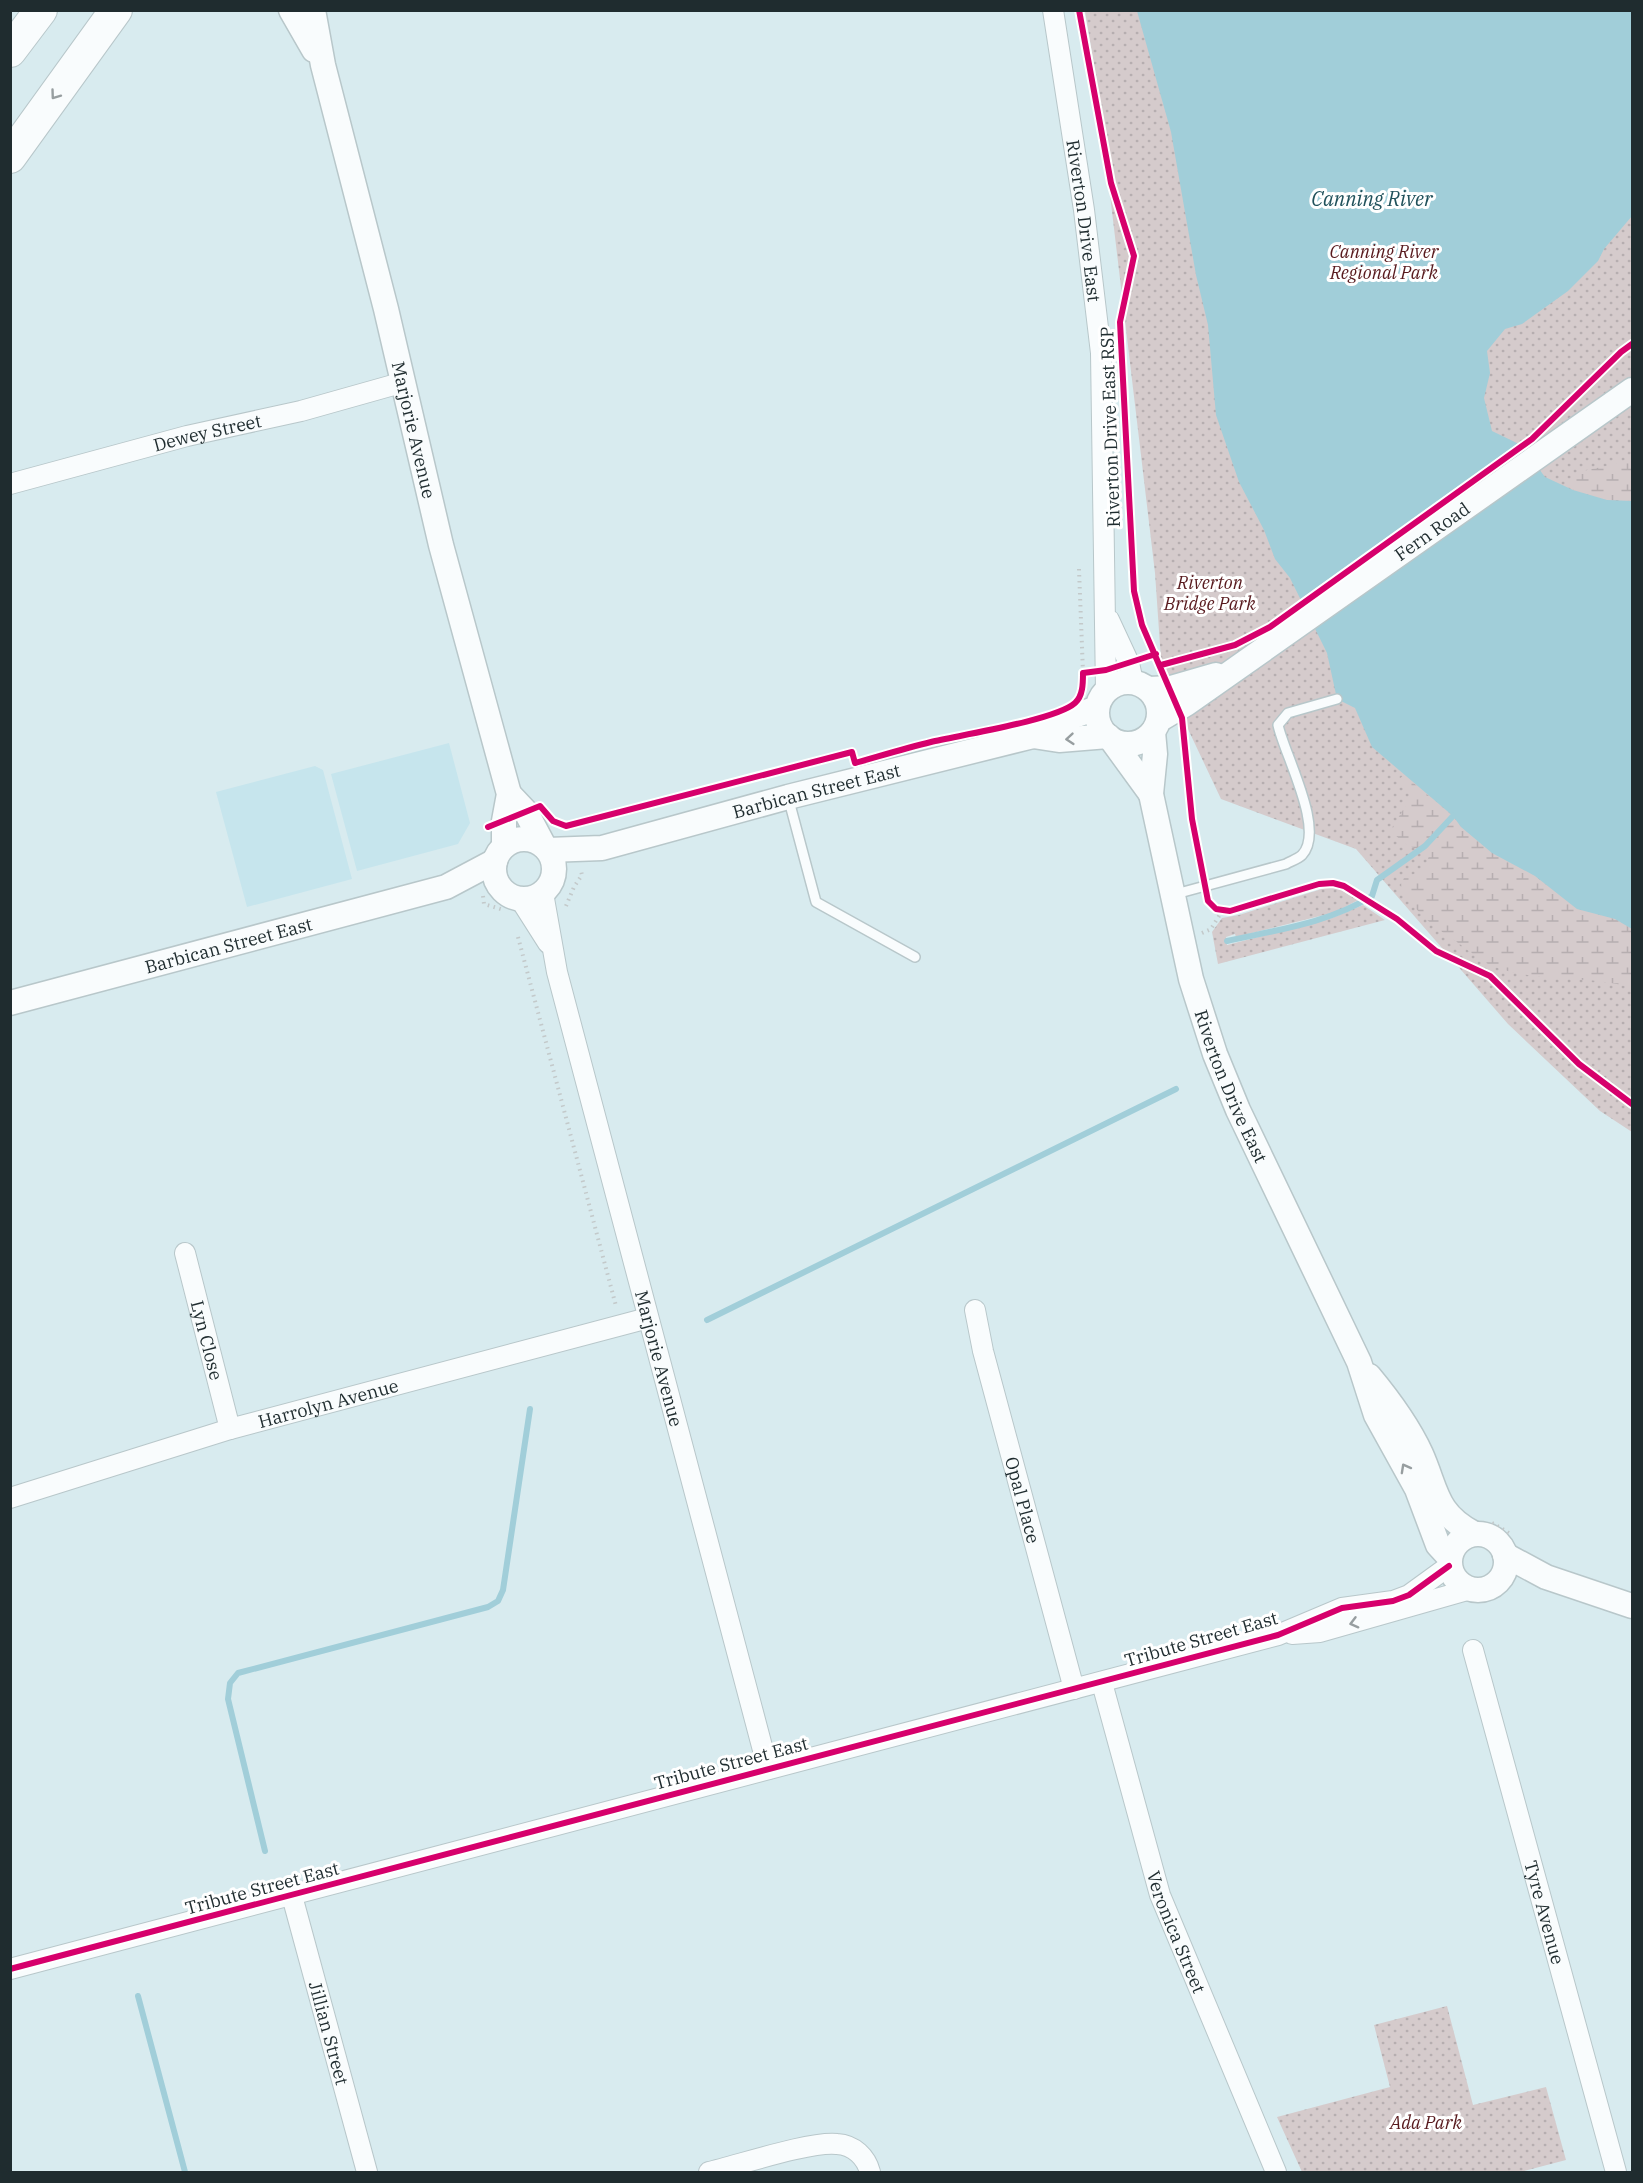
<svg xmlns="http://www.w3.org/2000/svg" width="1643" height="2183" viewBox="0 0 1643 2183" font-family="'IBM Plex Serif',serif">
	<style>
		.built { fill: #c6e5ed }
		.grass { fill: url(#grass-dots) }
		.wetland { fill: url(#wetland-marsh) }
		.water { fill: #a1ced9 }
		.pier { fill: #d8ebef }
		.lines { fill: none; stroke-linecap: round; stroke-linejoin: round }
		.stream { stroke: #a1ced9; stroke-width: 6 }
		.service-casing { stroke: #b8c7ca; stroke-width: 12 }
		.minor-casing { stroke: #b8c7ca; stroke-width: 22 }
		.tertiary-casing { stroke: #b8c7ca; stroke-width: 27 }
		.trunk-casing { stroke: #b8c7ca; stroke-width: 34 }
		.path { stroke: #c3c9ca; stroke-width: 4; stroke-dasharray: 1.5 4.5; stroke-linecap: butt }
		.service { stroke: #f9fcfd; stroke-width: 9 }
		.minor { stroke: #f9fcfd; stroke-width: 20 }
		.tertiary { stroke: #f9fcfd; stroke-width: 24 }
		.trunk { stroke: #f9fcfd; stroke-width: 32 }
		.cycleway-casing { stroke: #fff; stroke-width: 10 }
		.cycleway { stroke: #d6006c; stroke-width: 6 }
		.oneway { stroke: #979ea0 }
		.labels { text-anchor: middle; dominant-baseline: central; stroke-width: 6; stroke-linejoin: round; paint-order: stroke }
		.street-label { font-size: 18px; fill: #1f2c2f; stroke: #fff }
		.park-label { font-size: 18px; font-style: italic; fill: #581a1e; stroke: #fff }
		.water-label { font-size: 20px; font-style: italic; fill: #20515b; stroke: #fff }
	</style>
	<defs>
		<pattern id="grass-dots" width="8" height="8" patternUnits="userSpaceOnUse" patternTransform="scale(1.5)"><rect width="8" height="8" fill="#d5cbcc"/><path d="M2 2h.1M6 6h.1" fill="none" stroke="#b6aeb0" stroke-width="1.8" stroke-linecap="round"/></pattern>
		<pattern id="wetland-marsh" width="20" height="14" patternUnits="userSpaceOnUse" patternTransform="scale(1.5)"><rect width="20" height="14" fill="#d5cbcc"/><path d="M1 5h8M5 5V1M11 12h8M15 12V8" fill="none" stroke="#b6aeb0"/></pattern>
	</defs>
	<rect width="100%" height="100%" fill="#d8ebef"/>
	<path class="built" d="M449 743 470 823 458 844 357 871 331 774Z
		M315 766 323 770 352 879 247 907 216 792Z"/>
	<path class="grass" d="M1085 11H1632V1132L1600 1111 1508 1024 1356 849 1221 799 1162 674 1155 573 1096 77Z
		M1328 887 1341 890 1358 900 1336 912 1236 937 1235 934 1226 937 1227 945 1332 918 1363 905 1385 920 1218 964 1212 932 1222 918 1239 915Z
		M1447 2006 1473 2105 1546 2087 1566 2160 1520 2172H1302L1277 2117 1390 2087 1374 2025Z"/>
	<path class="wetland" d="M1632 455V501L1607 500 1573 490 1571 483 1575 474C1593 466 1617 468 1632 455Z
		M1404 775 1453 816 1461 827 1535 876 1577 909 1615 919 1632 929V988C1586 973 1528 985 1484 962 1473 955 1462 945 1451 938 1430 924 1411 908 1401 885L1404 878 1424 870 1429 856 1427 852 1408 846 1390 831 1411 797 1409 792 1399 783V779Z"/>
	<path class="water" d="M1137 11H1632V216L1604 249 1598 261 1568 291 1522 324 1505 329 1487 351 1490 373 1484 398 1492 431 1521 445 1545 477 1573 490 1607 500 1632 501V929L1615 919 1577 909 1535 876 1492 853 1461 827 1453 816 1372 747 1355 708 1337 699 1327 653 1290 578 1275 559 1264 530 1239 482 1216 415 1208 325 1196 275 1171 132Z"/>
	<path class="pier" d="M1520 442 1532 453 1541 468 1312 631 1298 601Z"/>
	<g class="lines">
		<path class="stream" d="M1227 941C1276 930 1329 923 1372 896L1377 880 1425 846 1453 816
			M707 1320 1176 1089
			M265 1851 228 1699 230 1683 238 1673 488 1607 498 1601 503 1590 530 1409
			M138 1996 185 2172"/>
		<g class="service-casing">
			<path id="service" d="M788 797 816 902 915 957
				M1172 895 1286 864C1291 861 1298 859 1302 855 1326 830 1284 754 1278 725L1288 713 1337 699"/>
		</g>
		<g class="minor-casing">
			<g id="minor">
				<path id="s1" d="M1053 10 1084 210 1101 353 1106 691"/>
				<path id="s2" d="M10 484 187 436 301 411 404 382"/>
				<path d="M1109 620 1129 663 1133 682"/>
				<path id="s3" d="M543 893 557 972 768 1769"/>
				<path d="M520 899 548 943"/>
				<path id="s4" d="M185 1253 230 1429"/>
				<path id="s5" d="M975 1310 983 1351 1074 1689"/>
				<path id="s6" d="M10 1498 230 1429 648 1318"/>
				<path d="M1292 1634 1320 1632 1471 1589"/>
				<path id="s7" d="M1473 1650 1616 2172"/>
				<path id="s8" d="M1102 1683 1160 1895 1276 2172"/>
				<path id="s9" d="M292 1896 367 2172"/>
				<path d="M10 1969 1278 1635 1342 1608 1393 1601 1409 1595 1449 1566"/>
				<path d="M709 2172C739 2165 811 2141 837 2144 854 2145 866 2157 870 2172"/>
			</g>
		</g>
		<g class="tertiary-casing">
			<g id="tertiary">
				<path d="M291 10 314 50"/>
				<path id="s10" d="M313 10 323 65 386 309 441 545 509 794 504 821V846"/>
				<circle cx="1128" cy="713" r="31"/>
				<path d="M1149 689 1171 688 1216 675"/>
				<path id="s11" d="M1159 720 1186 704 1632 390"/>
				<path id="s12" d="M1153 732 1155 754 1151 794 1191 979 1215 1054 1238 1110 1359 1362 1376 1415 1417 1489 1438 1545 1449 1557"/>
				<path d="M1033 736 1059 740 1108 736"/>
				<path d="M1111 739 1151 794"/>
				<path d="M509 794 526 812 544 846"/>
				<circle cx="524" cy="869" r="30"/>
				<path id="s13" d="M548 850 602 848 788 797 1033 736 1054 723 1097 708"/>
				<path id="s14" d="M10 1003 446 887 495 861"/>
				<path d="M1369 1376C1389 1400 1408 1426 1421 1454 1437 1490 1435 1513 1473 1533"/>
				<circle cx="1478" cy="1562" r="28"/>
				<path d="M1505 1555 1546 1577 1632 1606"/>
			</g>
		</g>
		<g class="trunk-casing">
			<path id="trunk" d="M10 51 41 10
				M10 157 116 10"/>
		</g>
		<path class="path" d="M1079 569 1083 673
			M483 896 484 904 504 910
			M566 906 574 887 582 875 581 871
			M1202 933 1211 929 1222 911
			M518 937 616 1306
			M1492 1523 1509 1533"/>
		<use href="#service" class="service"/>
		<use href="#minor" class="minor"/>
		<use href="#tertiary" class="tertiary"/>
		<use href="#trunk" class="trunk"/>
		<g class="cycleway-casing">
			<path id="cycleway" d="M1079 10 1111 183 1134 256 1120 322 1134 591 1142 625 1182 718 1192 819 1208 901 1216 909 1230 911 1319 884 1333 883 1344 886 1397 919 1436 951 1490 976 1579 1064 1632 1104
				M1161 665 1235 645 1270 627 1532 439 1621 352 1632 344
				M488 827 540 806 553 821 566 826 852 752 855 763C880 756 906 748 931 742 961 735 1056 720 1075 703 1083 696 1083 683 1083 673L1106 670 1156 654
				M10 1969 1278 1635 1342 1608 1393 1601 1409 1595 1449 1566"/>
		</g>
		<use href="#cycleway" class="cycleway"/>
	</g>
	<defs><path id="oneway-chevron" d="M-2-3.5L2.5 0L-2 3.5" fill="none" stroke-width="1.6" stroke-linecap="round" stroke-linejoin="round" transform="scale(1.5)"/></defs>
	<g class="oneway">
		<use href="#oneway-chevron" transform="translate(55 95) rotate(126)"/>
		<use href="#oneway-chevron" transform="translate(1070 739) rotate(175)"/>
		<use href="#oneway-chevron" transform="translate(1405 1468) rotate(-119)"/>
		<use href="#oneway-chevron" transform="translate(1354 1623) rotate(165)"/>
	</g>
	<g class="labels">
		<g class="street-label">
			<text stroke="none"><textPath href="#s1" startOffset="213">Riverton Drive East</textPath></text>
			<text transform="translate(1110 427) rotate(-92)">Riverton Drive East RSP</text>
			<text stroke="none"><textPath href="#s10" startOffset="432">Marjorie Avenue</textPath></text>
			<text stroke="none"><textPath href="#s2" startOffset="204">Dewey Street</textPath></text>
			<text stroke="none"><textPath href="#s11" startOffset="332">Fern Road</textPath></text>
			<text stroke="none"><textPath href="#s13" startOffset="276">Barbican Street East</textPath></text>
			<text stroke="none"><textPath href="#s14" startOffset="226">Barbican Street East</textPath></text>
			<text stroke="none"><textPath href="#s12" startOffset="366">Riverton Drive East</textPath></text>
			<text stroke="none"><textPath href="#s4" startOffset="90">Lyn Close</textPath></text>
			<text stroke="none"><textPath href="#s3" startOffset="480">Marjorie Avenue</textPath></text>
			<text stroke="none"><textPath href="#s6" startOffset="332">Harrolyn Avenue</textPath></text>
			<text stroke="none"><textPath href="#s5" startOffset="196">Opal Place</textPath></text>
			<text transform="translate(1201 1639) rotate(-16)">Tribute Street East</text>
			<text transform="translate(731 1763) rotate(-15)">Tribute Street East</text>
			<text transform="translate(262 1888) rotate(-15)">Tribute Street East</text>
			<text stroke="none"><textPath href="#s7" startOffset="272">Tyre Avenue</textPath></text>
			<text stroke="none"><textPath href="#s8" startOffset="260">Veronica Street</textPath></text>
			<text stroke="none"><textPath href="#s9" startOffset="142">Jillian Street</textPath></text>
		</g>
		<g class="park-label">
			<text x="1384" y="251">Canning River<tspan x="1384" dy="21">Regional Park</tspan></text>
			<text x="1210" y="582">Riverton<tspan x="1210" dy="21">Bridge Park</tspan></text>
			<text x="1426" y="2122">Ada Park</text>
		</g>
		<g class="water-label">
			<text x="1372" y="198">Canning River</text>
		</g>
	</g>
	<rect width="1643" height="2183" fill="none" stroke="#1f2c2f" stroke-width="24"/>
</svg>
